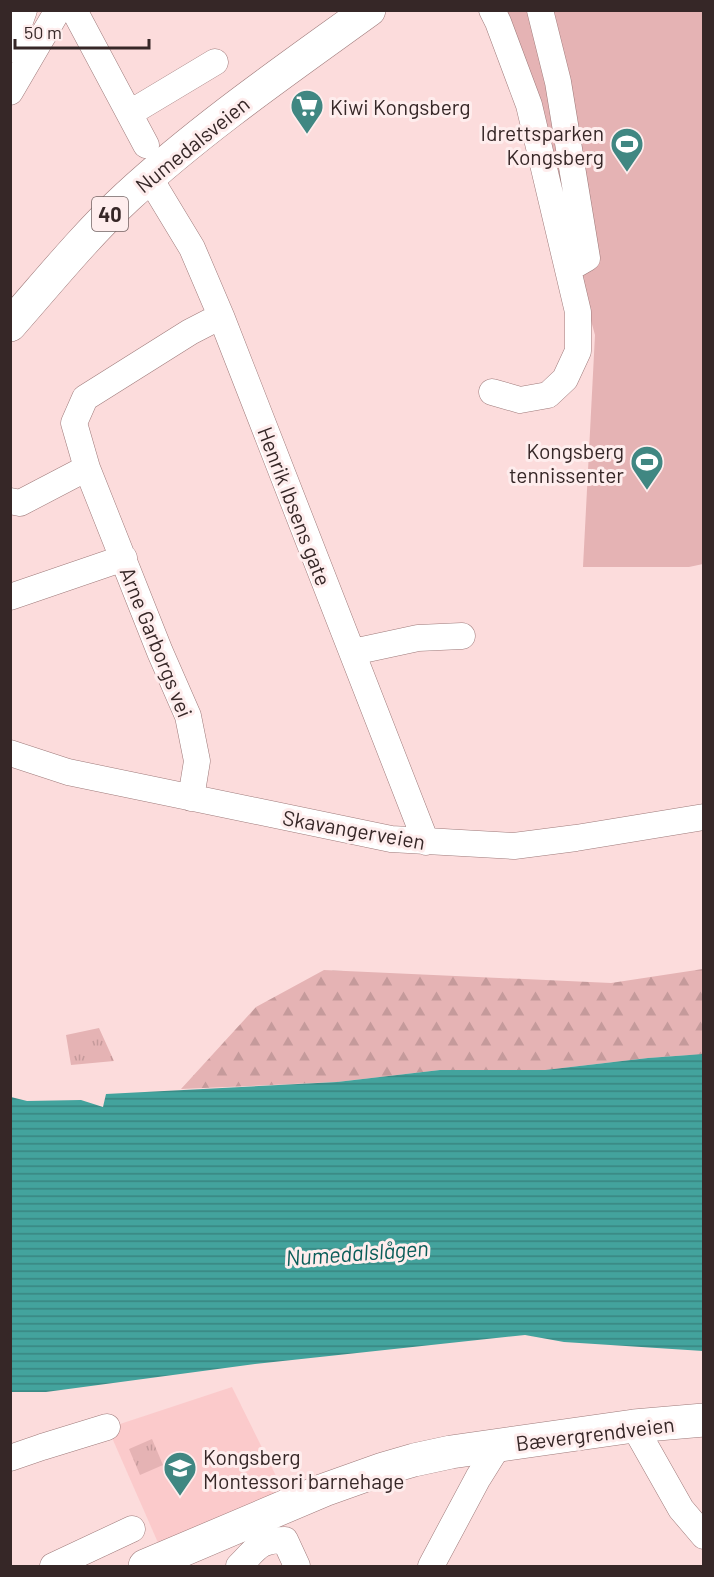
<svg xmlns="http://www.w3.org/2000/svg" width="714" height="1577" viewBox="0 0 714 1577" font-family="Barlow,sans-serif">
	<style>
		.built { fill: #fbcacb }
		.grass { fill: url(#grass-tufts) }
		.forest { fill: url(#forest-firs) }
		.pitch { fill: #e5b3b4 }
		.water { fill: url(#water-rules) }
		.lines { fill: none; stroke-linecap: round; stroke-linejoin: round }
		.minor-casing { stroke: #9e7a7a; stroke-width: 27 }
		.major-casing { stroke: #9e7a7a; stroke-width: 34 }
		.minor { stroke: #fff; stroke-width: 26 }
		.major { stroke: #fff; stroke-width: 33 }
		.labels { text-anchor: middle; dominant-baseline: central; stroke-width: 6; stroke-linejoin: round; paint-order: stroke }
		.shield { fill: #feeded; stroke: #726262; stroke-width: 1.5 }
		.shield-label { font-size: 20px; font-weight: bold; fill: #362727 }
		.poi-label { font-size: 21px; fill: #362727; stroke: #feeded; text-anchor: start }
		.street-label { font-size: 21px; fill: #362727; stroke: #feeded }
		.water-label { font-size: 22px; font-style: italic; fill: #0a5d59; stroke: #feeded }
	</style>
	<defs>
		<pattern id="grass-tufts" width="24" height="20" patternUnits="userSpaceOnUse" patternTransform="scale(1.5)"><rect width="24" height="20" fill="#e5b3b4"/><path d="M3 7l-1-3M5 7V3M7 7l1-3M15 17l-1-3M17 17v-4M19 17l1-3" fill="none" stroke="#c59a9b"/></pattern>
		<pattern id="forest-firs" width="22" height="20" patternUnits="userSpaceOnUse" patternTransform="scale(1.5)"><rect width="22" height="20" fill="#e5b3b4"/><path d="M5 1l3.5 6h-7zM16 11l3.5 6h-7z" fill="#c59a9b"/></pattern>
		<pattern id="water-rules" width="6" height="5" patternUnits="userSpaceOnUse" patternTransform="scale(1.5)"><rect width="6" height="5" fill="#43a39d"/><path d="M0 2.5h6" fill="none" stroke="#398580"/></pattern>
	</defs>
	<rect width="100%" height="100%" fill="#fcdcdc"/>
	<path class="built" d="M232 1387 284 1492 159 1545 113 1440 117 1425Z"/>
	<path class="grass" d="M99 1028 114 1061 71 1065 66 1035Z
		M152 1439 163 1465 140 1475 129 1449Z"/>
	<path class="forest" d="M703 969V1054L648 1058 545 1070H440L337 1082 181 1089 256 1007 324 970 611 983Z"/>
	<path class="pitch" d="M505 11H703V564L689 567H583L595 335Z"/>
	<path class="water" d="M703 1054V1351L564 1342 525 1335 255 1364 46 1392H11V1097L27 1101 81 1100 103 1107 106 1094 337 1082 440 1070H545L648 1058Z"/>
	<g class="lines">
		<g class="minor-casing">
			<path id="minor" d="M74 10 146 145
				M492 10 498 22 529 105 578 312V351L565 379 548 395 520 400 492 392
				M540 10 558 82 587 258 568 269
				M10 49 24 10
				M10 92 58 10
				M130 113 215 62
				M149 177 192 248 221 316 426 842
				M10 501 20 503 87 468
				M10 597 124 558
				M353 652 418 638 462 636
				M10 753 68 772 391 839 514 846 576 838 704 817
				M191 798 197 761 188 716 160 652 87 468 74 423 85 398 190 332 221 316
				M634 1426 681 1509 704 1536
				M10 1458 42 1447 107 1427
				M53 1566 132 1529
				M239 1566C257 1549 257 1540 285 1540L297 1566
				M431 1566 478 1478 493 1454"/>
		</g>
		<g class="major-casing">
			<path id="major" d="M10 325C48 282 85 236 127 197 202 128 286 70 369 10
				M145 1566 324 1490 383 1469 414 1460 451 1452 634 1426 704 1420"/>
		</g>
		<use href="#minor" class="minor"/>
		<use href="#major" class="major"/>
	</g>
	<defs>
		<g id="supermarket-pin" transform="scale(1.725)"><path d="M0 17L-7.5 6A9.5 9.5 0 1 1 7.5 6Z" fill="#408782" stroke="#feeded"/><path d="M-6-5.5h2.5l.6 2H6L4.5 2H-2.5L-4.4-4H-6ZM-1.5 3.2a1.3 1.3 0 1 0 .1 0ZM3 3.2a1.3 1.3 0 1 0 .1 0Z" fill="#fff"/></g>
		<g id="stadium-pin" transform="scale(1.725)"><path d="M0 17L-7.5 6A9.5 9.5 0 1 1 7.5 6Z" fill="#408782" stroke="#feeded"/><path d="M0-5a6.5 5 0 1 0 0 10a6.5 5 0 1 0 0-10ZM-3.5-1.8h7v3.6h-7Z" fill="#fff"/></g>
		<g id="school-pin" transform="scale(1.725)"><path d="M0 17L-7.5 6A9.5 9.5 0 1 1 7.5 6Z" fill="#408782" stroke="#feeded"/><path d="M0-5L7-2L0 1L-7-2ZM-4 1L0 2.5L4 1V4Q0 6-4 4Z" fill="#fff"/></g>
	</defs>
	<g fill-rule="evenodd">
		<use href="#supermarket-pin" x="307" y="106"/>
		<use href="#stadium-pin" x="627" y="144"/>
		<use href="#stadium-pin" x="647" y="462"/>
		<use href="#school-pin" x="180" y="1468"/>
	</g>
	<g class="labels">
		<rect class="shield" x="92" y="197" width="36" height="34" rx="4.5"/>
		<g class="shield-label">
			<text x="110" y="214">40</text>
		</g>
		<g class="poi-label">
			<text x="330" y="106">Kiwi Kongsberg</text>
			<text x="604" y="132" text-anchor="end">Idrettsparken<tspan x="604" dy="24">Kongsberg</tspan></text>
			<text x="624" y="450" text-anchor="end">Kongsberg<tspan x="624" dy="24">tennissenter</tspan></text>
			<text x="203" y="1456">Kongsberg<tspan x="203" dy="24">Montessori barnehage</tspan></text>
		</g>
		<g class="street-label">
			<text transform="translate(192 144) rotate(-39)">Numedalsveien</text>
			<text transform="translate(295 506) rotate(69)">Henrik Ibsens gate</text>
			<text transform="translate(157 642) rotate(68)">Arne Garborgs vei</text>
			<text transform="translate(354 829) rotate(10)">Skavangerveien</text>
			<text transform="translate(595 1433) rotate(-7)">Bævergrendveien</text>
		</g>
		<g class="water-label">
			<text transform="translate(357 1252) rotate(-4)">Numedalslågen</text>
		</g>
	</g>
	<rect width="714" height="1577" fill="none" stroke="#362727" stroke-width="24"/>
	<path d="M15 39v9h134v-9" fill="none" stroke="#362727" stroke-width="3"/>
	<text x="24" y="39" font-size="18" fill="#362727" stroke="#feeded" stroke-width="4.5" paint-order="stroke">50 m</text>
</svg>
